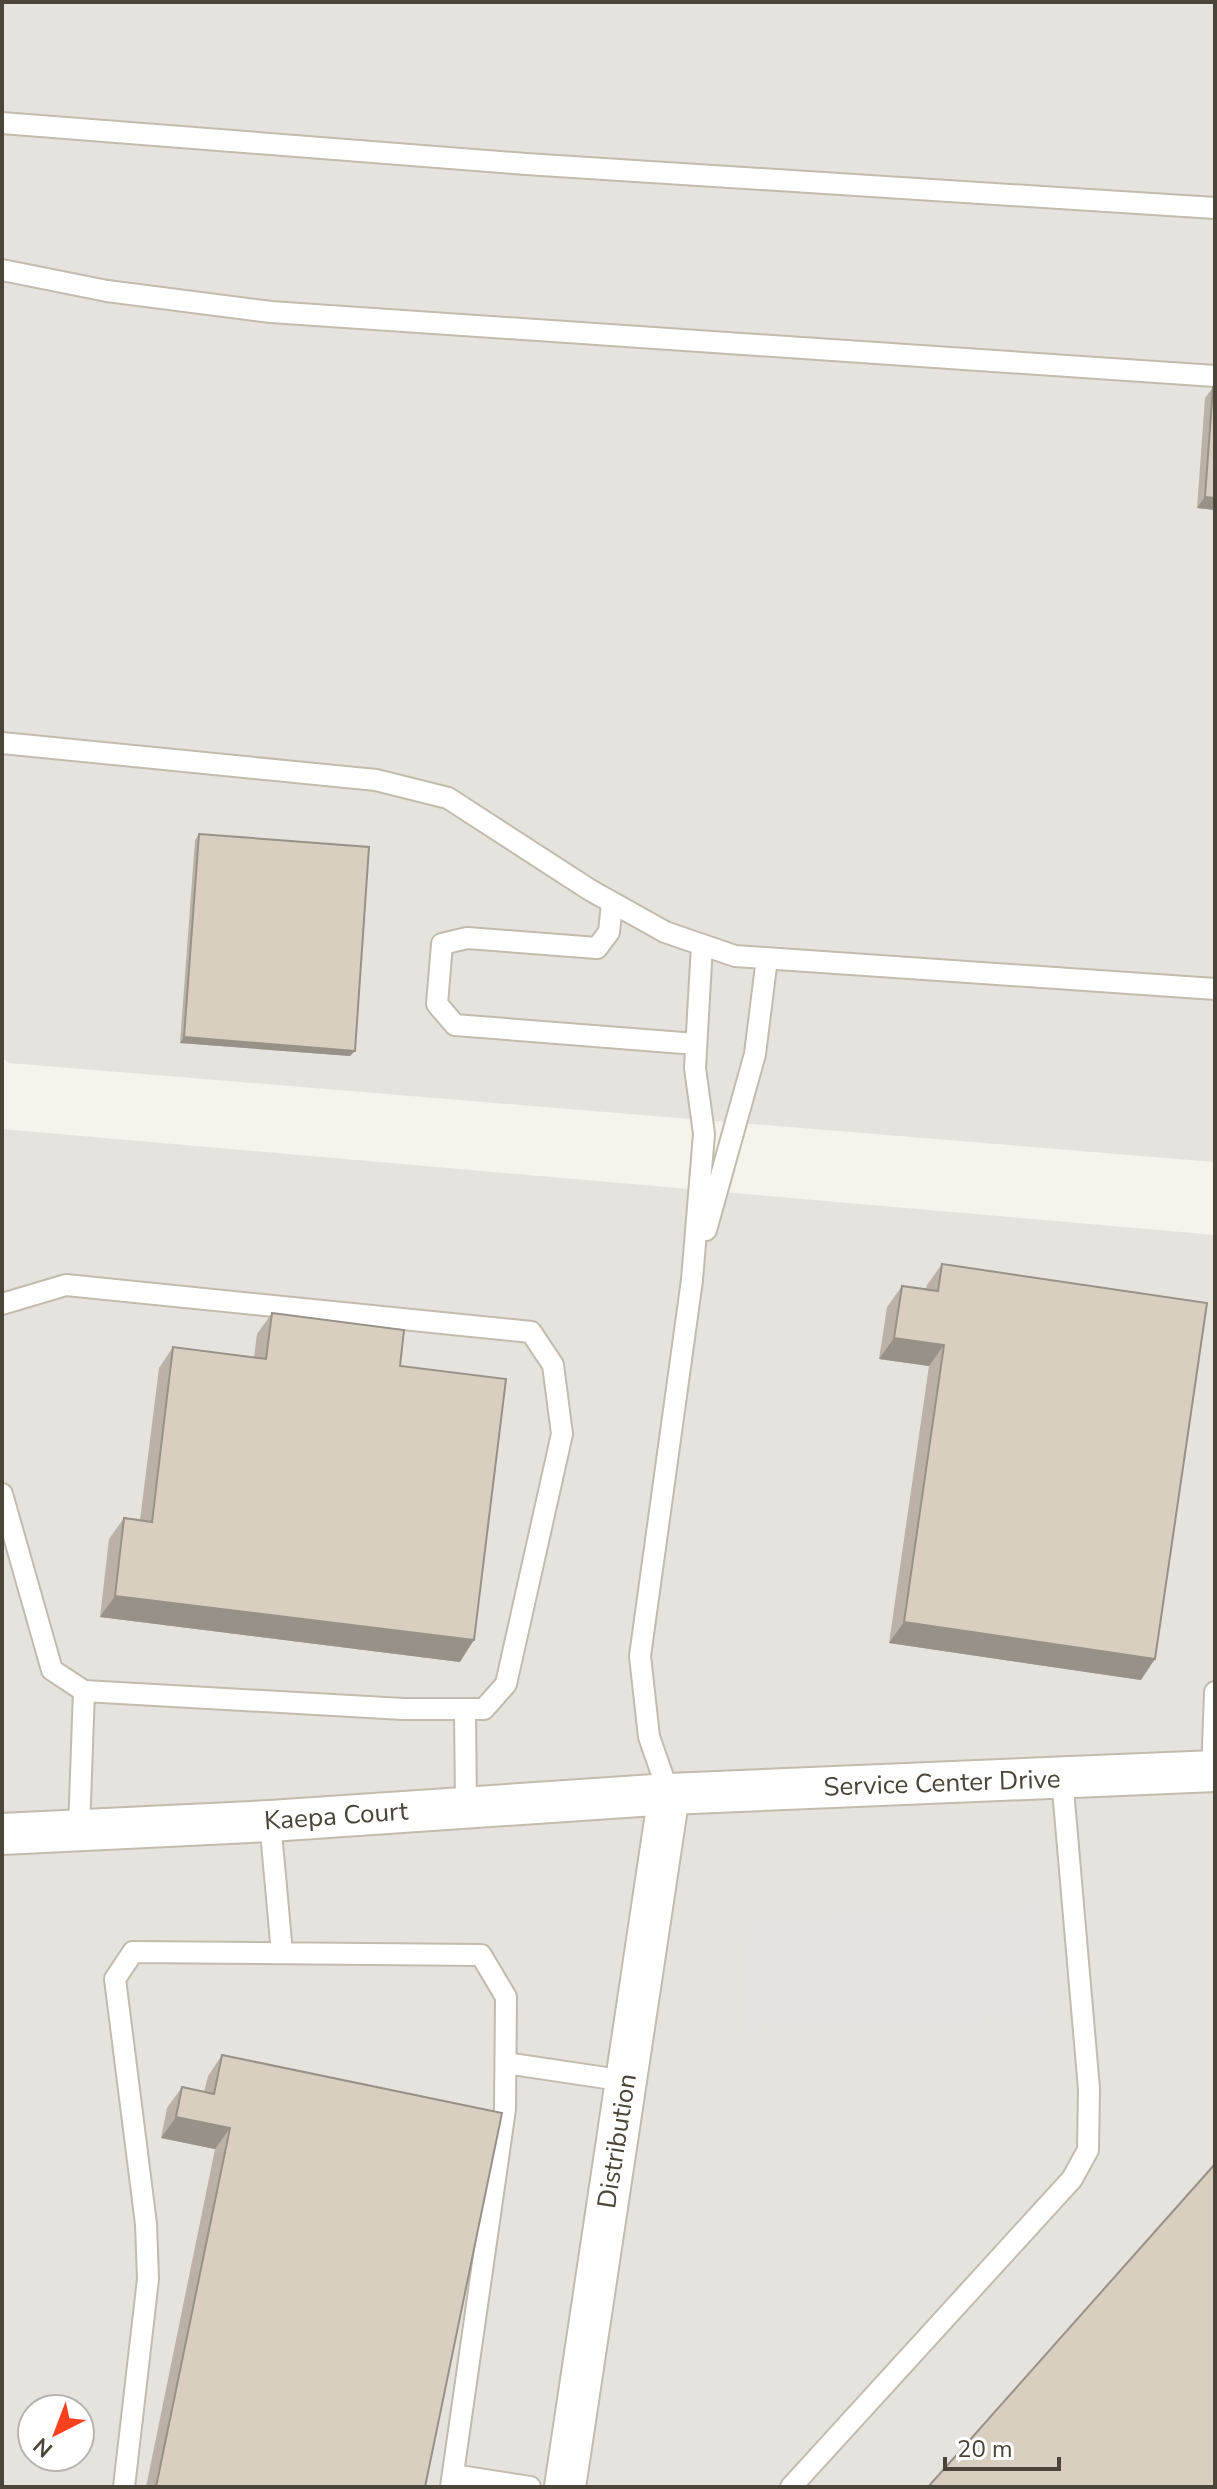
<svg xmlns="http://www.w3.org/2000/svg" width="1217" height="2489" viewBox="0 0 1217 2489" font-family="'Nunito Sans',sans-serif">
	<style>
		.industrial { fill: #e6e2dd; fill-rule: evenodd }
		.parking { fill: #e5e3e0 }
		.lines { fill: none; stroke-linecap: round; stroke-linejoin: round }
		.lane-casing { stroke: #c2bbae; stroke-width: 24 }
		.street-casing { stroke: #c2bbae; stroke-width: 44 }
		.lane { stroke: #fff; stroke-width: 20 }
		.street { stroke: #fff; stroke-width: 40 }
		.wall { fill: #bab2a6 }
		.shaded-wall { fill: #979187 }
		.building { fill: #d8cfc1; stroke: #979187; stroke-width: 2 }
		.labels { text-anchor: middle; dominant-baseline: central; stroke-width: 7; stroke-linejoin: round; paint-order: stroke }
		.street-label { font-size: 26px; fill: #4b4439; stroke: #fff }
	</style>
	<rect width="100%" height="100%" fill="#f6f3ec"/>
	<path class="industrial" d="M2 2H1215V1162L9 1063 2 1058Z
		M2 1129 1215 1235V2487H2ZM32 2409H80V2457H32Z"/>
	<path class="parking" d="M1040 1907 1045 2018 740 2029 750 1919Z"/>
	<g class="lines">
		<g class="lane-casing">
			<path id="lane" d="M2 123 526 164 1215 208
				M2 270 107 291 271 312 1215 376
				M2 743 376 780 448 798 590 890 665 932 735 956 1215 989
				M612 903 609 932 597 948 467 938 442 944 437 1004 455 1025 696 1044
				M706 1230 755 1054 767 958
				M2 1304 66 1285 531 1332 553 1365 562 1434 506 1684 484 1709H403L84 1691 52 1670 2 1494
				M465 1709 466 1807
				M1212 1772 1215 1692
				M669 1794 649 1737 640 1656 692 1280 704 1134 695 1068 702 945
				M270 1821 282 1953
				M79 1830 84 1691
				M506 2063 626 2081
				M453 2475 530 2487
				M124 2487 148 2279 146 2224 115 1979 133 1952 481 1955 506 1997 505 2109 451 2487
				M791 2487 1072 2179 1088 2150 1089 2089 1062 1778"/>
		</g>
		<g class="street-casing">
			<path id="street" d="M2 1834 270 1821 669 1794 1215 1771
				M565 2487 669 1794"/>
		</g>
		<use href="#lane" class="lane"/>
		<use href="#street" class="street"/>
	</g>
	<path class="wall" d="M1213 387H1215V510L1197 508 1205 398Z
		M199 834 350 1056 180 1043 195 840Z
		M942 1264 1141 1680 889 1643 929 1366 879 1359 887 1307 902 1286 926 1289 927 1285Z
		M272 1313 400 1366 460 1662 100 1617 109 1539 124 1518 140 1520 159 1368 173 1347 254 1357 257 1334Z
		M222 2055 425 2487H146L215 2149 161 2138 167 2108 182 2087 204 2092 208 2076Z"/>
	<path class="shaded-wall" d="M1205 497 1215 498V510L1197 508Z
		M184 1037 355 1051 350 1056 180 1043Z
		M894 1338 944 1345 929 1366 879 1359Z
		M115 1596 474 1640 460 1662 100 1617Z
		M904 1622 1155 1659 1141 1680 889 1643Z
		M176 2117 230 2128 215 2149 161 2138Z"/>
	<path class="building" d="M1213 387H1215V498L1205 497Z
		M199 834 369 847 355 1051 184 1037Z
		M942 1264 1207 1303 1155 1659 904 1622 944 1345 894 1338 902 1286 938 1291Z
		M272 1313 404 1330 400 1366 506 1379 474 1640 115 1596 124 1518 152 1522 173 1347 266 1359Z
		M222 2055 502 2113 425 2487H156L230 2128 176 2117 182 2087 214 2094Z
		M1215 2164V2487H928Z"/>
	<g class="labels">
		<g class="street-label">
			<text transform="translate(942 1783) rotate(-2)">Service Center Drive</text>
			<text transform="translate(336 1816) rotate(-4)">Kaepa Court</text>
			<text transform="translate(617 2141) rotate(-81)">Distribution</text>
		</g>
	</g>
	<rect width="1217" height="2489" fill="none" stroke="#4b4439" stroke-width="8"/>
	<g transform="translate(56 2433) rotate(222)"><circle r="38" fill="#ffffff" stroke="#b7b4b0" stroke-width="2"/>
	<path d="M0-6L14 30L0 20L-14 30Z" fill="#fc3f1d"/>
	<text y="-12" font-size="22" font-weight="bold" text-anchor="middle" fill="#4b4439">N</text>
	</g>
	<path d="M945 2457v12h114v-12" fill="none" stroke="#4b4439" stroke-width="4"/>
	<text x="957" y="2457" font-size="24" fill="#4b4439" stroke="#ffffff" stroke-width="6" paint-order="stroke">20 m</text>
</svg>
